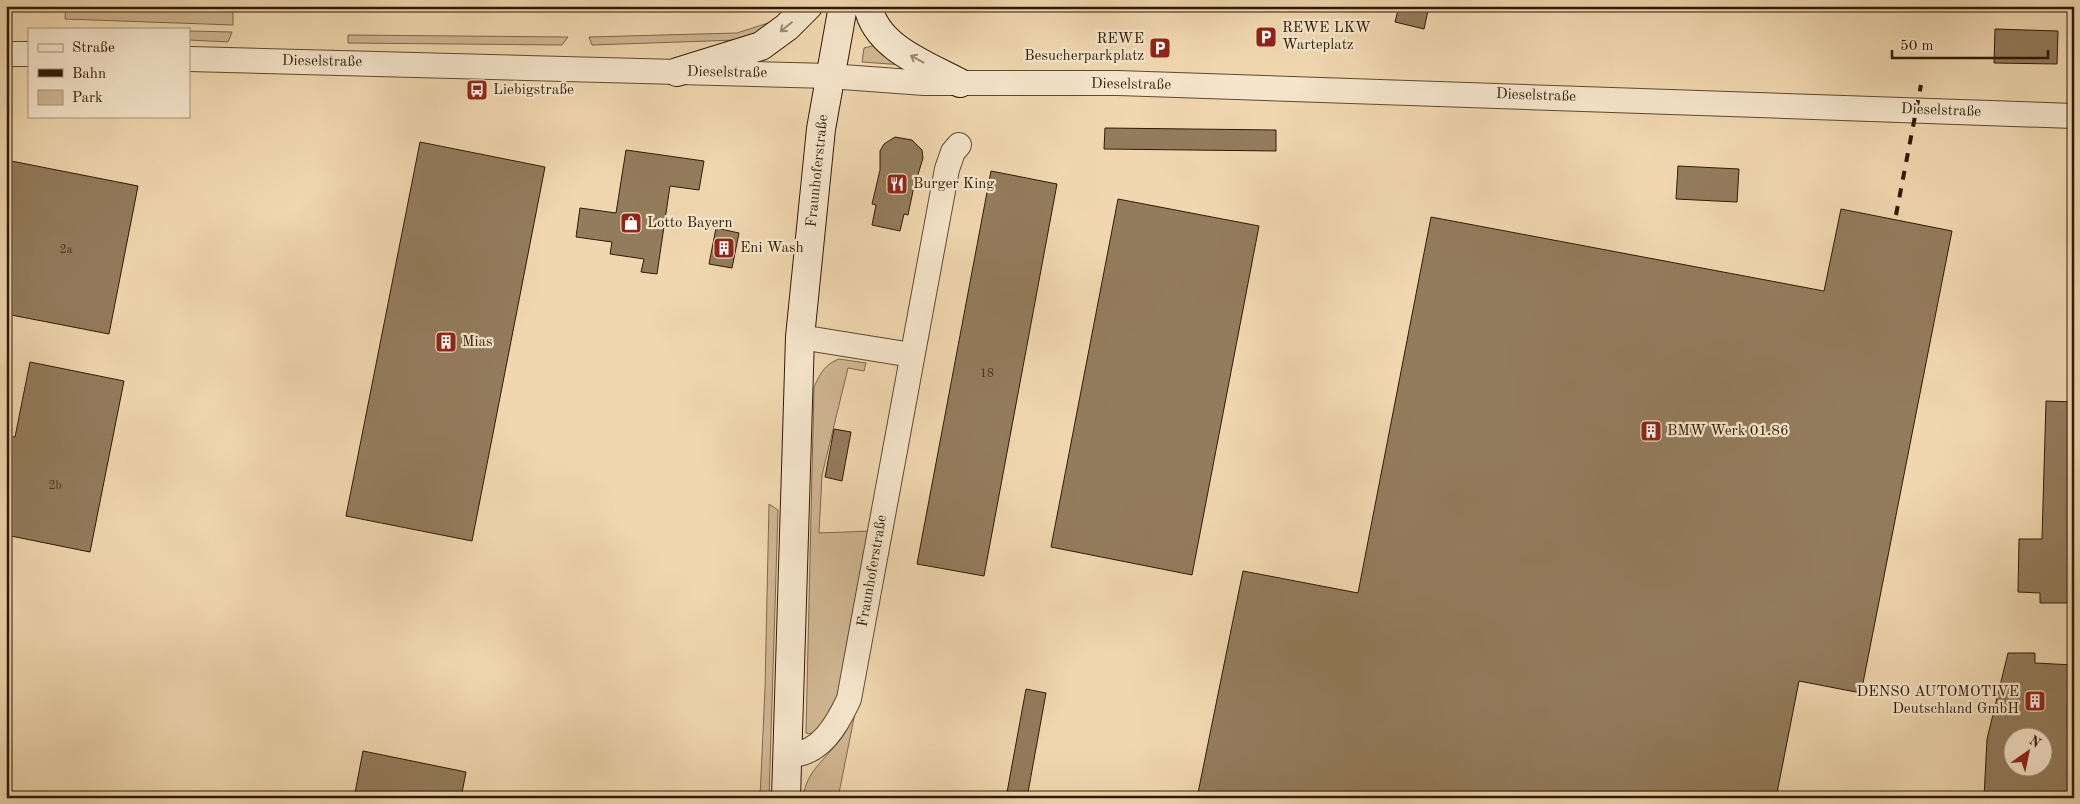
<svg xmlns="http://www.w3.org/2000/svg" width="2080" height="804" viewBox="0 0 2080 804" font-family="'Old Standard TT',serif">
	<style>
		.green { fill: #cfb792; stroke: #7f684b }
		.building { fill: #937c5d; stroke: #2f1a04; fill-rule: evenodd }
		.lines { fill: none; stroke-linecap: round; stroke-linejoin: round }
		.street-casing { stroke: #5f492f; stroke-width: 26 }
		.secondary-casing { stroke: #2f1a04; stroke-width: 30 }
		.street { stroke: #f5e5cb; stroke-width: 24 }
		.secondary { stroke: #f5e5cb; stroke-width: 28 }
		.rail { stroke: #2f1a04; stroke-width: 4; stroke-dasharray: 9 9; stroke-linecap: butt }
		.oneway { stroke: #9c8a71 }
		.labels { text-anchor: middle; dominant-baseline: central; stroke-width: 4.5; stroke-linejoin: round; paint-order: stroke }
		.number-label { font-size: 12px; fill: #48321a }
		.poi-label { font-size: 15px; fill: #2f1a04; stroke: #f5e5cb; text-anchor: start }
		.street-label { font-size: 15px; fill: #2f1a04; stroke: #f5e5cb }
	</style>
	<rect width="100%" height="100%" fill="#f0d7af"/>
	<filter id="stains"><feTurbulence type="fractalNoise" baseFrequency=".004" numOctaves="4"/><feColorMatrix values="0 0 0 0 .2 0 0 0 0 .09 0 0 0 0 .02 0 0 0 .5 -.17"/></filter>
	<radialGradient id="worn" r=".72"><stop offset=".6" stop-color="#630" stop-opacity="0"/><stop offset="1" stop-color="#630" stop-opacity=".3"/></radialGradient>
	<path class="green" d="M66 6H223L233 13V25L65 19Z
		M768 23 772 27 755 35 738 40 592 45 589 37 737 33Z
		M189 31 232 32 228 42 189 40Z
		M348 35 568 37 562 45 348 43Z
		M876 45 903 65 862 62 864 48Z
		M839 359 866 363 864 371 848 368 822 475 819 533 872 531C863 566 854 601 848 637 844 658 842 682 835 702 831 711 818 738 806 733L814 387C820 374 825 364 839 359Z
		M769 504 778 510 769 798H760L765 689Z
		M856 708 838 798H803C806 771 825 760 840 740 848 730 852 719 856 708Z"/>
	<path class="building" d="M1399 6H1429L1424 29 1395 22Z
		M1995 29 2058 31 2057 64 1994 63Z
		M1105 128 1276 130V151L1104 149Z
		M895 137 912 140 922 150 923 158 913 191 908 215 904 214 900 231 872 225 876 205 872 204 880 170V151L884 144Z
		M420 142 545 167 472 541 346 516Z
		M626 150 704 161 699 190 670 186 657 274 641 272 644 259 610 254 612 242 576 237 580 208 616 213Z
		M6 160 138 186 109 334 6 314Z
		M1678 166 1739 169 1737 202 1676 199Z
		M991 171 1057 184 984 576 917 564Z
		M1118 199 1259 226 1192 575 1051 547Z
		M1841 209 1952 231 1861 693 1799 681 1776 798H1197L1243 571 1358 593 1431 217 1824 291Z
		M716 228 739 233 732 268 709 264Z
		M30 362 124 381 90 552 6 535V436L15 437Z
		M2046 401 2074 402V603H2040V593L2018 592 2019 539H2042Z
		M834 429 851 432 842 481 825 477Z
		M2008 653H2035V663L2074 665V798H1984L1987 739ZM2012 736H2042V766H2012Z
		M1026 689 1046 693 1027 798H1006Z
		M363 751 466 772 461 798H354Z"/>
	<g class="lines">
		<g class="street-casing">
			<path id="street" d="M6 54H29
				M189 59 829 76 924 83H1118L2074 116
				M800 337 912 355
				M789 755C820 755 837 725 849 699L947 169 953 152 959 145"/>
		</g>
		<g class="secondary-casing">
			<path id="secondary" d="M868 6C876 48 927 65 960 83
				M677 72 761 46 787 27 808 6
				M786 798 800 337 821 129 843 6"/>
		</g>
		<use href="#street" class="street"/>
		<use href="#secondary" class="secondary"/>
		<path class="rail" d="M1896 215 1921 85"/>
	</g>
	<defs><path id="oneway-shaft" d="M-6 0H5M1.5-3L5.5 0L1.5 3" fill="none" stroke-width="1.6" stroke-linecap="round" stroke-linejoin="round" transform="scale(1.25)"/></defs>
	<g class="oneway">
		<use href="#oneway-shaft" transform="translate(786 27) rotate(141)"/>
		<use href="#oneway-shaft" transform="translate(917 59) rotate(-151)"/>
	</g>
	<defs>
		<g id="parking-square" transform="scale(1.125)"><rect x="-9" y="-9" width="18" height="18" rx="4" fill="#8f2418" stroke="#f5e5cb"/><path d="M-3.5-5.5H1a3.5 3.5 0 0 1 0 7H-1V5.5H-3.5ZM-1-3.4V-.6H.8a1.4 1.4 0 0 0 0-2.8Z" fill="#fff"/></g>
		<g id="bus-square" transform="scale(1.125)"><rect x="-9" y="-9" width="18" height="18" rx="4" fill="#8f2418" stroke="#f5e5cb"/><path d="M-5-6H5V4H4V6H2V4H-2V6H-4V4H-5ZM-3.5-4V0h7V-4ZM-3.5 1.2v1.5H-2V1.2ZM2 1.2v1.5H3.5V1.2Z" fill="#fff"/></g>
		<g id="restaurant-square" transform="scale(1.125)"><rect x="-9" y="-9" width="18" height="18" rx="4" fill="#8f2418" stroke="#f5e5cb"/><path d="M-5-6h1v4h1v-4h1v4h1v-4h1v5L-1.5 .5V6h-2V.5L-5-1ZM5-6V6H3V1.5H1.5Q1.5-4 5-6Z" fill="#fff"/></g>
		<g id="shop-square" transform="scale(1.125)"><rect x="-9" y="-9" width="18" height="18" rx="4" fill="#8f2418" stroke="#f5e5cb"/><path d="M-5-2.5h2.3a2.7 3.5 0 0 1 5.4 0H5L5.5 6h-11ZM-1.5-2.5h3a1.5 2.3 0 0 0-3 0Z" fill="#fff"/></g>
		<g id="building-square" transform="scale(1.125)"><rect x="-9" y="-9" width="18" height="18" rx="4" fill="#8f2418" stroke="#f5e5cb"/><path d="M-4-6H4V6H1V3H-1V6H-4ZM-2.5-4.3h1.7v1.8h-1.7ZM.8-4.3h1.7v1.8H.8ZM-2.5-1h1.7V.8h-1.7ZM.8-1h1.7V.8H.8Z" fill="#fff"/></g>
	</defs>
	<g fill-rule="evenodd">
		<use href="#parking-square" x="1266" y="37"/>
		<use href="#parking-square" x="1160" y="48"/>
		<use href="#bus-square" x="477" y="90"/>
		<use href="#restaurant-square" x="897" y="184"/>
		<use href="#shop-square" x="631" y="223"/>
		<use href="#building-square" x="724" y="248"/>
		<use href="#building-square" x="446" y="342"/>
		<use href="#building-square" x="1651" y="431"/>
		<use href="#building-square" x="2035" y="701"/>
	</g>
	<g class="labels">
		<g class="number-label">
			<text x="66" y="250">2a</text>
			<text x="987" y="374">18</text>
			<text x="55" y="486">2b</text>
		</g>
		<g class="poi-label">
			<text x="1282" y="28">REWE LKW<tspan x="1282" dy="17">Warteplatz</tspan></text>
			<text x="1144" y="39" text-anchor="end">REWE<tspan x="1144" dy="17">Besucherparkplatz</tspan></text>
			<text x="493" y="90">Liebigstraße</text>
			<text x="913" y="184">Burger King</text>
			<text x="647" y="223">Lotto Bayern</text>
			<text x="740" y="248">Eni Wash</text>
			<text x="462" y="342">Mias</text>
			<text x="1667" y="431">BMW Werk 01.86</text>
			<text x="2019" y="692" text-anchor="end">DENSO AUTOMOTIVE<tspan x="2019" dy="17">Deutschland GmbH</tspan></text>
		</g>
		<g class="street-label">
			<text transform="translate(322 62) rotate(1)">Dieselstraße</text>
			<text transform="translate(727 73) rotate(1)">Dieselstraße</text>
			<text transform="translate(1131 85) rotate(1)">Dieselstraße</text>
			<text transform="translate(1536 96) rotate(2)">Dieselstraße</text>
			<text transform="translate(1941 111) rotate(2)">Dieselstraße</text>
			<text transform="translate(818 171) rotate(-84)">Fraunhoferstraße</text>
			<text transform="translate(873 571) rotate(-80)">Fraunhoferstraße</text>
		</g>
	</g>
	<rect width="2080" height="804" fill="none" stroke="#f0d7af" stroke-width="25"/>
	<rect x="8" y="8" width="2065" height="789" fill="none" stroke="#2f1a04" stroke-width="2.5"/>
	<rect x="12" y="12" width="2055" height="779" fill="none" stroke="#2f1a04"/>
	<rect x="28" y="28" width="162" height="90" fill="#f5e5cb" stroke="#a6947b"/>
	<rect x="38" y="44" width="25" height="8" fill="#f5e5cb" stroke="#a6947b"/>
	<text x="72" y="52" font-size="15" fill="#2f1a04">Straße</text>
	<rect x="38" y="69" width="25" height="8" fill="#2f1a04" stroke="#a6947b"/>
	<text x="72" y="78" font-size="15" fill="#2f1a04">Bahn</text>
	<rect x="38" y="90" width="25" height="15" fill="#cfb792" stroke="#a6947b"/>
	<text x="72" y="102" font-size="15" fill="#2f1a04">Park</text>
	<g transform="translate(2028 752) rotate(33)"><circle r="24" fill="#f5e5cb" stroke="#a6947b"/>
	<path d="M0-4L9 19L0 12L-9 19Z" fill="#8f2418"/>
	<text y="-8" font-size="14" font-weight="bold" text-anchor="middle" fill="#2f1a04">N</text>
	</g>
	<path d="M1892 50v8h156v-8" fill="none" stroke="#2f1a04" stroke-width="2.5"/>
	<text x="1900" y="50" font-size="15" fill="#2f1a04" stroke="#f5e5cb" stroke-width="4" paint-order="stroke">50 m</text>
	<rect width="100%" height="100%" filter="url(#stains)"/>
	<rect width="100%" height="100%" fill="url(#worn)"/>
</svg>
